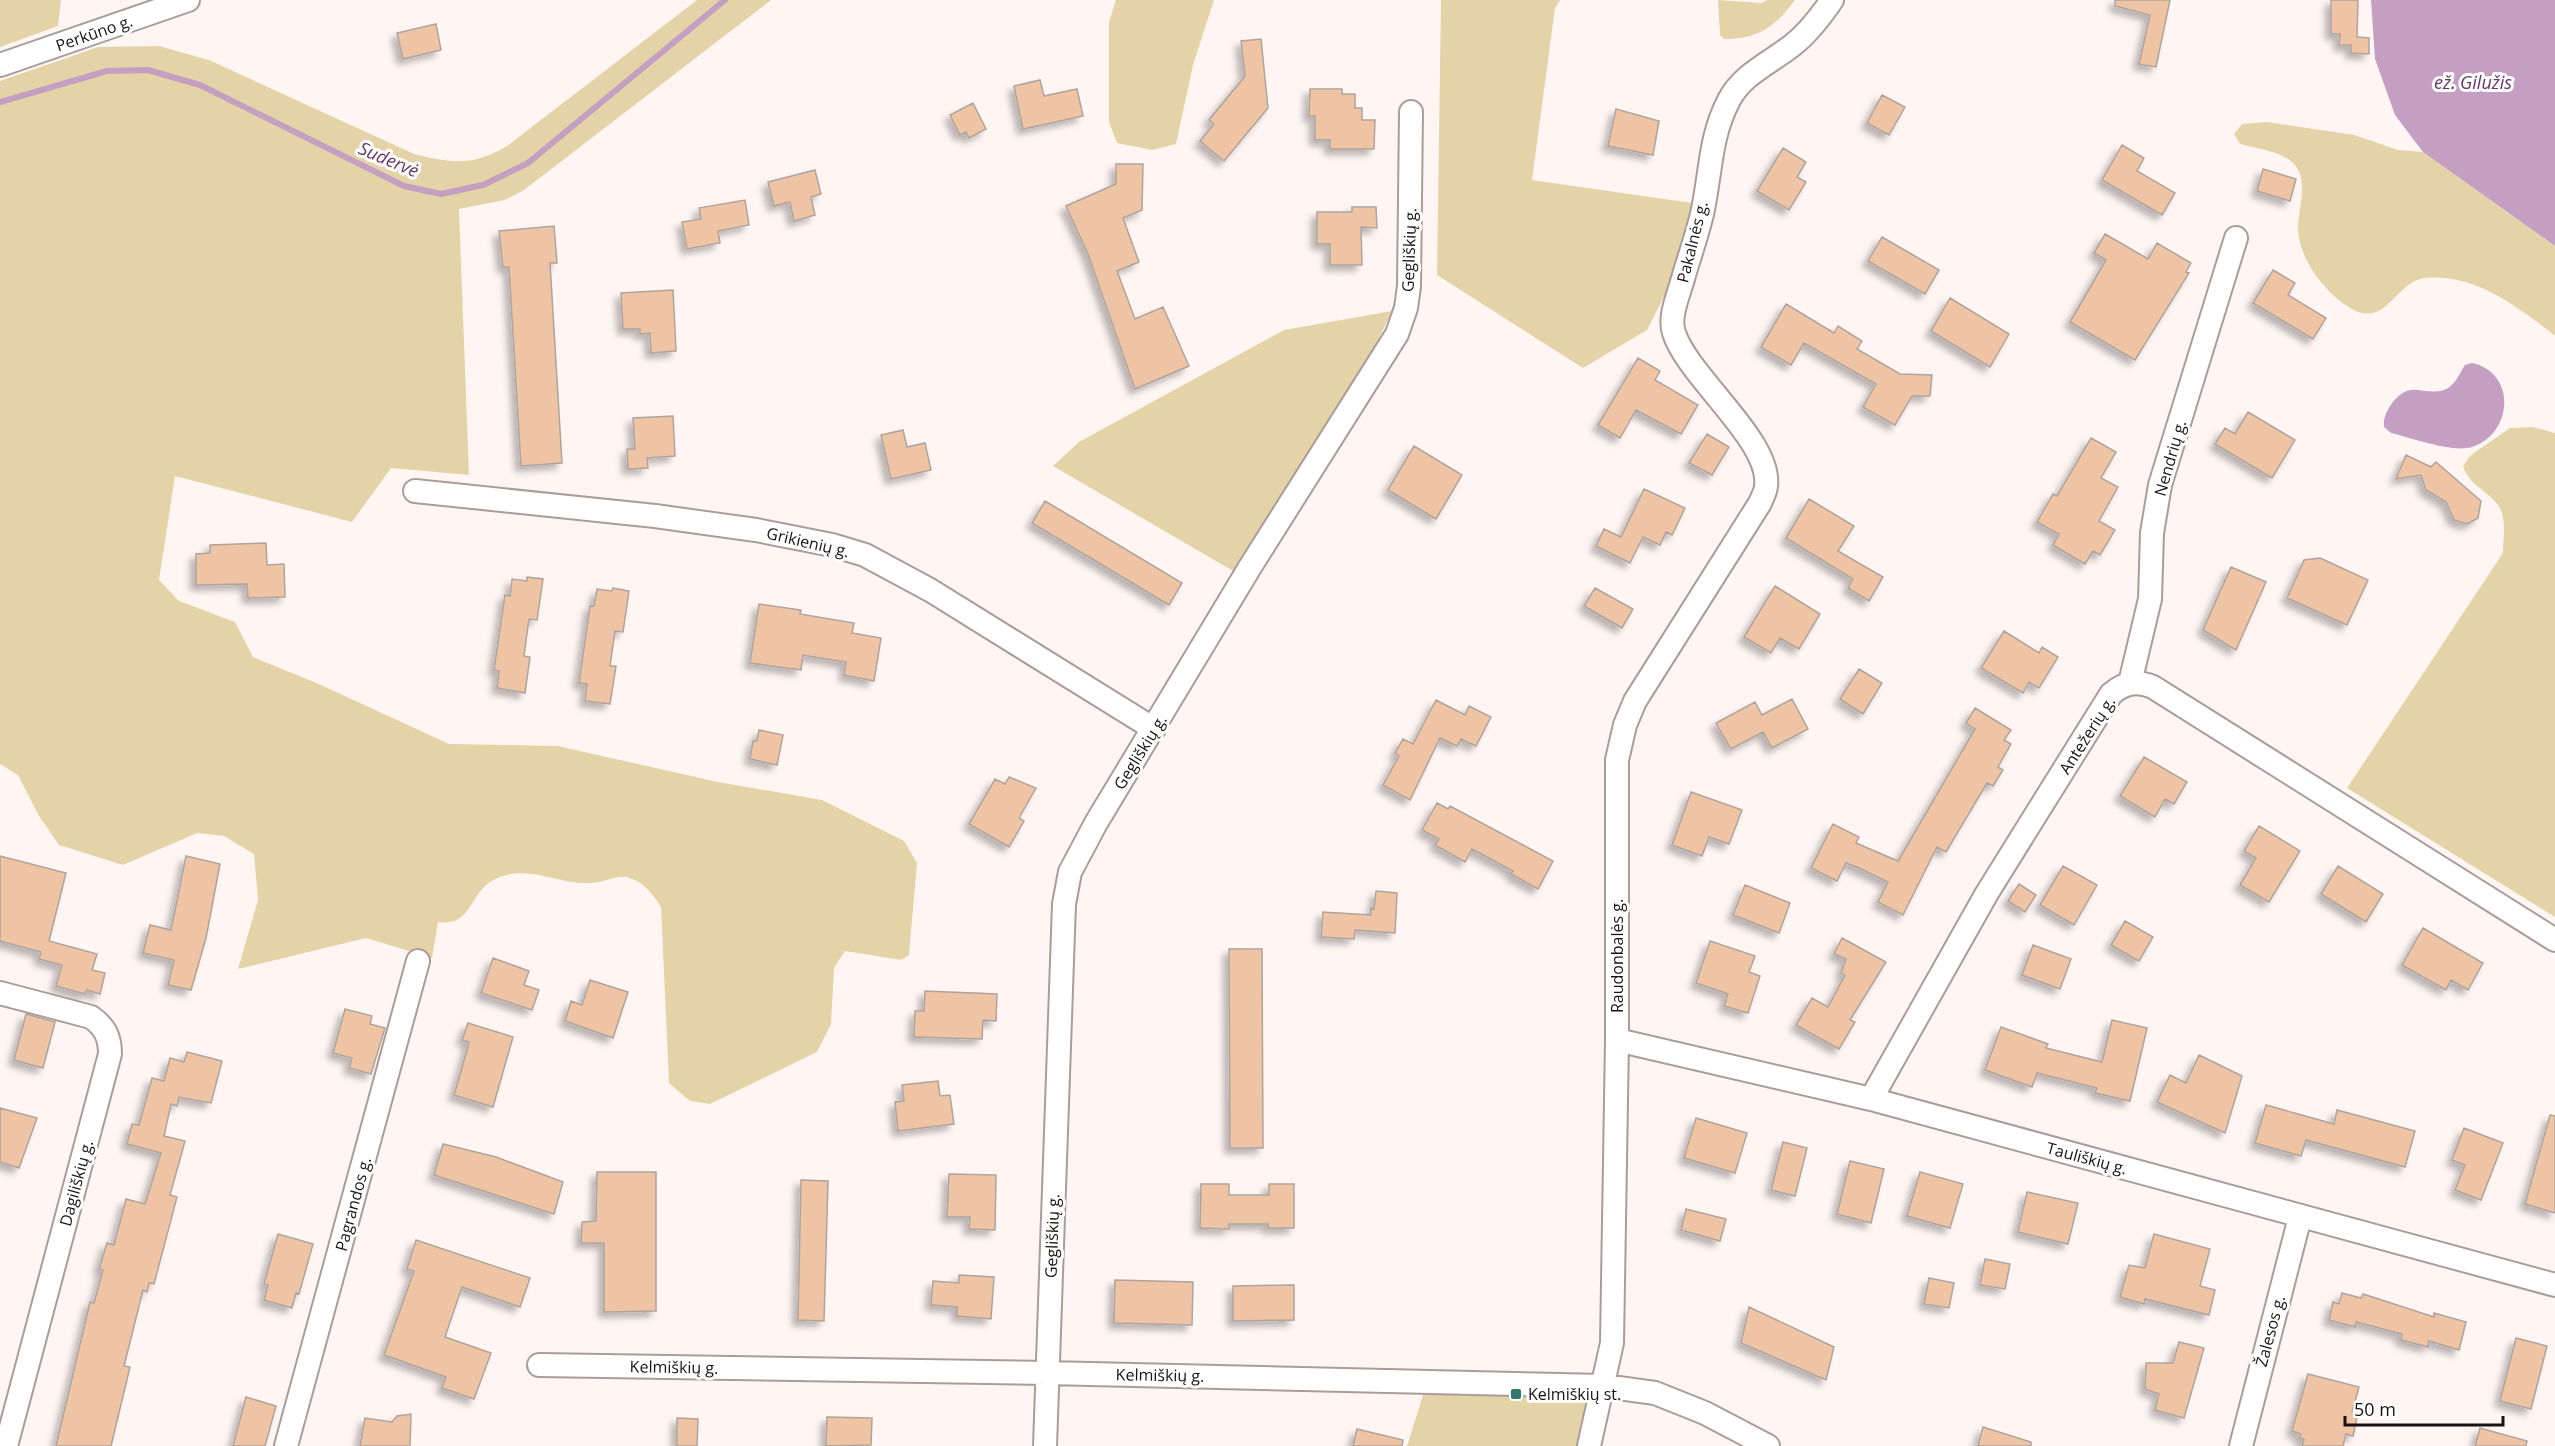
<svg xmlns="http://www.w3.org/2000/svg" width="2555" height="1446" viewBox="0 0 2555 1446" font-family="'Open Sans',sans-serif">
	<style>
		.green { fill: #e4d3a7 }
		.water { fill: #c49fc2 }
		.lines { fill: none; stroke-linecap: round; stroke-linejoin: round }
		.stream { stroke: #c49fc2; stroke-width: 6 }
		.building { fill: #efc4a4; stroke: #afa49d; stroke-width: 1.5; filter: url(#shadow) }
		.street-casing { stroke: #aa9c9a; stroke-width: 26 }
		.street { stroke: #fff; stroke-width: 22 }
		.poi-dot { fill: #34786b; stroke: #fff; stroke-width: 2 }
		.labels { text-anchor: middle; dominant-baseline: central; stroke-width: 6; stroke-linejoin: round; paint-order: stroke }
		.street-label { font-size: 16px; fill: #181313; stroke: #fff }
		.poi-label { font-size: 16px; fill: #181313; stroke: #fff; text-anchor: start }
		.water-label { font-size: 18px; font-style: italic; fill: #643563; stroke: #fff }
	</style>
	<defs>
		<filter id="shadow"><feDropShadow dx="-5.5" dy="5.5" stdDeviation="3" flood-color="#0004"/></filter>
	</defs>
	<rect width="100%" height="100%" fill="#fff6f4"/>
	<path class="green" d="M0 0H61L58 26 0 47Z
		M697 0H771L524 190 505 200 459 209 469 475 391 468 352 522 175 476 159 580 179 601 235 622 253 657 321 685 449 744 558 746 718 782 822 800 904 841 917 863 909 955 901 960 845 951 834 968 831 1024 817 1052 710 1104 690 1101 669 1083 661 907C653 894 643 881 627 877 616 875 602 883 591 883 559 885 532 865 500 877 468 888 475 927 438 922L432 958 366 938 238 969 258 900 254 854 224 836 197 833 123 865 59 845 39 816 18 775 0 764V81L98 47 159 46 209 60 414 154C453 163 471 167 507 146Z
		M1116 0H1214L1193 65 1176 144 1152 150 1117 143 1109 122V22Z
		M1441 0H1560L1555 8 1532 180 1699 204 1671 283 1647 330 1583 368 1437 275Z
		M1718 0 1761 3 1767 0H1795C1775 27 1758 39 1724 39L1720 35Z
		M2267 122 2354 135 2398 150 2423 152 2555 246V336C2518 307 2475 273 2425 278 2397 281 2387 325 2356 311 2328 298 2298 259 2298 228 2298 209 2309 183 2295 165 2283 151 2257 149 2240 144L2234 134 2242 124Z
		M1392 311 1365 367 1233 571 1053 466 1079 442 1284 330Z
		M2532 427 2555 433V917L2347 788 2503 553C2503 539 2507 517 2498 505 2487 490 2469 485 2463 466L2471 455 2510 428Z
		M1425 1389 1577 1397 1585 1400 1589 1408 1581 1446H1407Z"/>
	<path class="water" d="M2371 0H2555V246L2423 152 2395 115 2375 59Z
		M2472 363C2518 373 2512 435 2472 447 2452 453 2412 438 2391 433L2384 427C2383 419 2386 413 2390 406 2410 377 2421 397 2444 390 2455 386 2459 374 2465 365Z"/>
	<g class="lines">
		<path class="stream" d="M0 102 107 71 148 70 200 85 404 186 441 194 483 185 528 163 725 0"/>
	</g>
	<path class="building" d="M2115 0H2170L2156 67 2139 64 2150 15 2115 6Z
		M2331 0H2358L2357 37 2369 38V54L2351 53V45H2339L2340 34H2331Z
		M436 24 441 50 403 59 397 33Z
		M1261 39 1268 108 1224 161 1200 141 1214 124 1209 120 1245 76 1241 41Z
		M1040 80 1044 96 1077 89 1083 116 1023 129 1014 86Z
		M1310 89H1342V94H1355V108H1362V120H1375L1374 149H1330V140H1315V116H1309Z
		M1882 95 1905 107 1889 135 1867 123Z
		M973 103 986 129 969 138 966 132 960 135 950 115Z
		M1616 109 1659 121 1653 155 1608 146Z
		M2122 145 2144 158 2137 171 2175 193 2162 215 2102 180Z
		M1783 148 1806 162 1797 177 1806 182 1789 210 1757 191Z
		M1116 164H1143L1142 210 1123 218 1139 262 1117 271 1135 319 1163 307 1189 366 1135 389 1088 254 1066 206 1116 184Z
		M2263 169 2296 179 2290 201 2257 191Z
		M815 170 821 194 811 197 815 215 794 221 790 202 774 206 768 182Z
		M745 200 749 225 718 231 720 243 687 249 682 222 701 219 699 208Z
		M1352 207H1376L1377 228 1361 227 1362 265H1330V244H1317V212H1352Z
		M554 226 557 263H550L562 463 521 466 509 267H503L499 231Z
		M2105 234 2148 259 2157 243 2191 263 2186 272 2189 273 2135 360 2070 322 2106 260 2094 253Z
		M1882 237 1939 270 1925 294 1868 261Z
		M2273 270 2295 283 2288 295 2326 318 2313 339 2253 303Z
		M673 290 676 351 651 353 650 333 640 334V329H623L621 293Z
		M1950 298 2009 334 1990 367 1931 331Z
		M1786 304 1834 333 1838 326 1862 341 1857 349 1900 374 1932 375 1930 396H1912L1895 425 1863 407 1876 384 1804 343 1791 365 1761 347Z
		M1638 358 1660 371 1655 380 1698 405 1681 434 1636 410 1620 438 1598 425Z
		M2248 412 2295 440 2272 478 2215 444 2225 428 2235 434Z
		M673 416 675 456 647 458 648 468 628 469 627 449H635L633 418Z
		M903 430 907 447 925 443 931 470 891 479 881 435Z
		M1707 434 1729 447 1712 475 1689 463Z
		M2091 438 2116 452 2101 478 2118 487 2099 521 2115 530 2100 555 2093 551 2085 564 2053 545 2059 534 2037 522 2053 494 2057 496Z
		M1414 446 1462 475 1436 519 1388 490Z
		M2406 455 2431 467 2436 462 2481 501 2478 518 2467 524 2454 520 2446 502 2426 490 2421 475 2396 479Z
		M1644 489 1685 508 1672 535 1666 532 1660 545 1643 537 1630 563 1596 546 1604 529 1621 537Z
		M1809 499 1854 526 1838 551 1883 577 1869 601 1848 588 1853 579 1786 538Z
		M1045 501 1182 583 1169 605 1032 523Z
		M266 543 267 565 284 564 285 597 248 598 247 584 196 585V554L210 553V545Z
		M2320 558 2368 580 2347 625 2287 598 2304 560Z
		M2231 567 2266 582 2236 650 2203 630Z
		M527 577 543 579 537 620 529 619 524 656 530 657 525 693 497 688 499 671 494 670 505 595 510 596 512 579 527 581Z
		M1775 586 1820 614 1799 649 1780 638 1771 653 1744 637Z
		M613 588 629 591 623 632 615 631 610 666H616L610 704 585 701 587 684 579 683 590 606H594L597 589 612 591Z
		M1595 588 1633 609 1622 628 1584 606Z
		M759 604 801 610 800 614 854 623 852 633 881 638 874 681 844 675 846 662 803 655 801 670 750 663Z
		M2004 631 2039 653 2042 647 2058 657 2039 688 2029 682 2023 693 1981 668Z
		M1859 669 1882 683 1863 714 1840 699Z
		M1792 699 1808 729 1772 748 1763 732 1731 749 1716 723 1755 702 1762 715Z
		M1436 700 1465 715 1469 706 1491 717 1476 746 1461 739 1457 746 1440 738 1410 800 1383 785 1399 756 1395 753 1403 739 1413 744Z
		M1975 708 2011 730 2004 740 2011 744 1998 767 2003 770 1993 786 1987 783 1946 852 1937 847 1903 915 1878 902 1888 882 1857 867 1846 863 1837 881 1811 868 1833 824 1859 837 1856 843 1898 861 1975 729 1966 723Z
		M759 730 783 735 777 765 750 759 753 741H757Z
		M2144 757 2187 782 2174 804 2165 799 2155 817 2120 796Z
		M1009 777 1036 788 1019 818 1024 821 1009 847 969 824 995 779 1005 784Z
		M1691 792 1742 810 1729 844 1709 837 1702 856 1672 845Z
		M1437 803 1448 809 1450 806 1553 861 1538 889 1511 874 1513 871 1472 849 1465 862 1435 845 1439 839 1422 830Z
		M2259 826 2300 851 2269 902 2240 885 2256 858 2244 851Z
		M0 856 66 873 49 941 97 954 92 970 105 973 100 994 87 990 85 994 56 986 62 965 39 959 41 952 0 941Z
		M186 856 220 864 206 938 191 990 168 985 174 960 143 953 150 925 171 930Z
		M2063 866 2097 885 2074 925 2040 905Z
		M2338 866 2383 894 2366 922 2321 894Z
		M2019 884 2036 895 2025 912 2008 901Z
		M1745 885 1790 903 1779 933 1733 915Z
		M1376 891 1397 893 1395 933 1355 930 1354 939 1321 937 1323 912 1371 915V908L1374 909Z
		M2125 921 2153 937 2139 961 2111 945Z
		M2423 928 2483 963 2468 990 2451 980 2446 990 2402 965Z
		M1842 938 1886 962 1850 1020 1855 1022 1839 1049 1796 1025 1812 998 1828 1007 1845 975 1841 973 1846 959 1834 954Z
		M1710 941 1755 956 1749 972 1760 976 1748 1013 1724 1006 1728 994 1696 983Z
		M2033 945 2071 959 2060 989 2022 975Z
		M1229 949H1262L1263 1148H1230Z
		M493 958 529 971 524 985 539 990 532 1010 481 993Z
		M590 980 628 992 613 1038 565 1021 571 1001 582 1005Z
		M925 991 997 994 996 1021 983 1020 982 1039 914 1037 915 1011H924Z
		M345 1009 372 1016 370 1024 385 1028 371 1074 349 1068 352 1058 333 1053Z
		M26 1014 55 1022 43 1068 14 1060Z
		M2112 1020 2147 1028 2130 1101 2095 1093 2097 1088 2037 1073 2032 1087 1985 1070 2001 1027 2048 1044 2046 1048 2102 1062Z
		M468 1023 513 1037 493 1107 454 1095 466 1054 469 1042 462 1040Z
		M187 1052 222 1061 211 1103 179 1097 177 1106 171 1104 164 1136 185 1141 170 1195 177 1197 154 1284 149 1283 147 1292 143 1290 124 1366 130 1367 111 1446H56L90 1302 94 1303 103 1270 99 1269 107 1243 114 1245 126 1199 145 1204 161 1153 127 1144 132 1124 139 1125 152 1078 164 1081 170 1058 184 1062Z
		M2199 1055 2242 1076 2225 1133 2157 1102 2170 1075 2186 1083Z
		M938 1081 940 1096 950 1095 954 1124 898 1131 895 1102 904 1101 902 1085Z
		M2266 1105 2334 1124 2337 1110 2415 1131 2405 1167 2306 1140 2301 1156 2255 1143Z
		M0 1108 37 1118 19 1168 0 1162Z
		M2550 1115 2555 1116V1213L2525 1204Z
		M1696 1118 1747 1133 1735 1173 1684 1158Z
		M2464 1128 2503 1143 2481 1200 2455 1190 2465 1165 2452 1160Z
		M1783 1142 1807 1148 1795 1196 1771 1190Z
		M443 1144 496 1157 563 1182 554 1214 434 1175Z
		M1850 1161 1884 1169 1871 1223 1837 1214Z
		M597 1172H656V1311L604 1312V1243H581L582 1222 596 1221Z
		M1920 1172 1963 1184 1950 1228 1907 1216Z
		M949 1174 996 1175 995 1230 969 1229 970 1217H947Z
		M801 1180 828 1181 824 1321 798 1320Z
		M1201 1184H1229V1195H1269V1184H1294V1228H1268V1224H1229V1229L1200 1228Z
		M2027 1192 2078 1203 2068 1244 2018 1232Z
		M1686 1209 1726 1219 1720 1241 1681 1230Z
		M278 1234 313 1244 299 1294 296 1293 292 1308 264 1300 268 1285 264 1284Z
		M2154 1234 2210 1249 2200 1286 2215 1290 2209 1315 2145 1299 2144 1304 2120 1297 2129 1265 2145 1268Z
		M416 1240 530 1278 520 1307 462 1287 445 1337 491 1353 474 1399 442 1388 446 1377 384 1355 414 1271 407 1269Z
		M1985 1259 2010 1264 2005 1289 1980 1285Z
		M959 1275 994 1277 991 1319 957 1316V1307L931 1305 933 1281 959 1283Z
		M1929 1278 1954 1283 1949 1308 1924 1304Z
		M1115 1280 1193 1282 1192 1325 1114 1323Z
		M1294 1285V1320L1233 1321V1286Z
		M2342 1293 2361 1298 2363 1294 2434 1317V1313L2466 1322 2459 1350 2429 1341 2428 1347 2401 1340 2402 1334 2356 1322 2355 1327 2329 1320 2333 1302 2339 1304Z
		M1749 1307 1834 1347 1826 1380 1741 1343Z
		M2516 1338 2547 1346 2531 1409 2500 1401Z
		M2179 1342 2204 1348 2184 1418 2155 1410 2159 1394 2145 1389 2146 1363H2173Z
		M2308 1374 2359 1387 2352 1412 2358 1413 2353 1436 2346 1434 2343 1446H2302L2304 1439 2299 1438 2301 1434 2292 1431Z
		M246 1397 276 1406 265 1446H233Z
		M411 1414 410 1446H360L365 1418 392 1422 397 1416Z
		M827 1417 872 1418 871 1445 826 1446Z
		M677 1418 698 1419 697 1446H677Z
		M1983 1427 2031 1442V1446H1978Z
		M2480 1428 2527 1441 2526 1446H2475Z
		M1357 1429 1403 1440 1402 1446H1353Z"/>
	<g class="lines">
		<g class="street-casing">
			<path id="street" d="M0 65 188 0
				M415 491 655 516 756 530 832 545 865 555 930 590 1154 729
				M2130 683 2150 599 2152 533 2160 485 2236 238
				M0 993 91 1017C105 1027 110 1037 110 1054L6 1446
				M1617 1040 1871 1099 2555 1285
				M1871 1099 1987 893 2111 694C2124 683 2137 680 2153 687L2555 940
				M539 1365 1048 1373 1604 1386 1655 1393 1705 1413 1768 1446
				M286 1446 418 961
				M1045 1446 1064 904 1070 872 1096 823 1250 567 1397 334 1406 308 1409 286 1411 112
				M1589 1446 1612 1343 1617 1040V760L1625 725 1635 701 1760 503C1762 498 1766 491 1766 486 1772 441 1688 377 1674 333 1668 316 1680 292 1684 275 1690 255 1697 235 1702 214 1711 175 1709 138 1729 100 1742 74 1772 62 1794 44 1809 32 1821 16 1832 0
				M2241 1446 2300 1217"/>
		</g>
		<use href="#street" class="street"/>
	</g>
	<rect class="poi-dot" x="1510" y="1388" width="12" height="12" rx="3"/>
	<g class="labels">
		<g class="street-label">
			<text transform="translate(94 33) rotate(-19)">Perkūno g.</text>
			<text transform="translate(1692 242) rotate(-76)">Pakalnės g.</text>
			<text transform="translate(1409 250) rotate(-88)">Gegliškių g.</text>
			<text transform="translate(2170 458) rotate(-74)">Nendrių g.</text>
			<text transform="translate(808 542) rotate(13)">Grikienių g.</text>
			<text transform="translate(2087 735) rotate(-57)">Antežerių g.</text>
			<text transform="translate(1140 752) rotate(-58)">Gegliškių g.</text>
			<text transform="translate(1617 956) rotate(-90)">Raudonbalės g.</text>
			<text transform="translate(2087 1158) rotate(15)">Tauliškių g.</text>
			<text transform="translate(76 1183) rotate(-75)">Dagiliškių g.</text>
			<text transform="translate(353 1204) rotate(-75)">Pagrandos g.</text>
			<text transform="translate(1052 1236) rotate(-88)">Gegliškių g.</text>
			<text transform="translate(2270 1331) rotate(-75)">Žalesos g.</text>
			<text transform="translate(674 1367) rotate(1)">Kelmiškių g.</text>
			<text transform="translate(1160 1375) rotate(1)">Kelmiškių g.</text>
		</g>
		<g class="poi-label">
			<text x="1528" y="1394">Kelmiškių st.</text>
		</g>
		<g class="water-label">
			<text x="2473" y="82">ež. Gilužis</text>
			<text transform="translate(389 159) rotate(23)">Sudervė</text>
		</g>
	</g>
	<path d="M2345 1416v9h158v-9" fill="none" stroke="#181313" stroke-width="3"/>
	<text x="2354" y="1416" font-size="18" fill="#181313" stroke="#ffffff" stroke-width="4.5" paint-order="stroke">50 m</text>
</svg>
